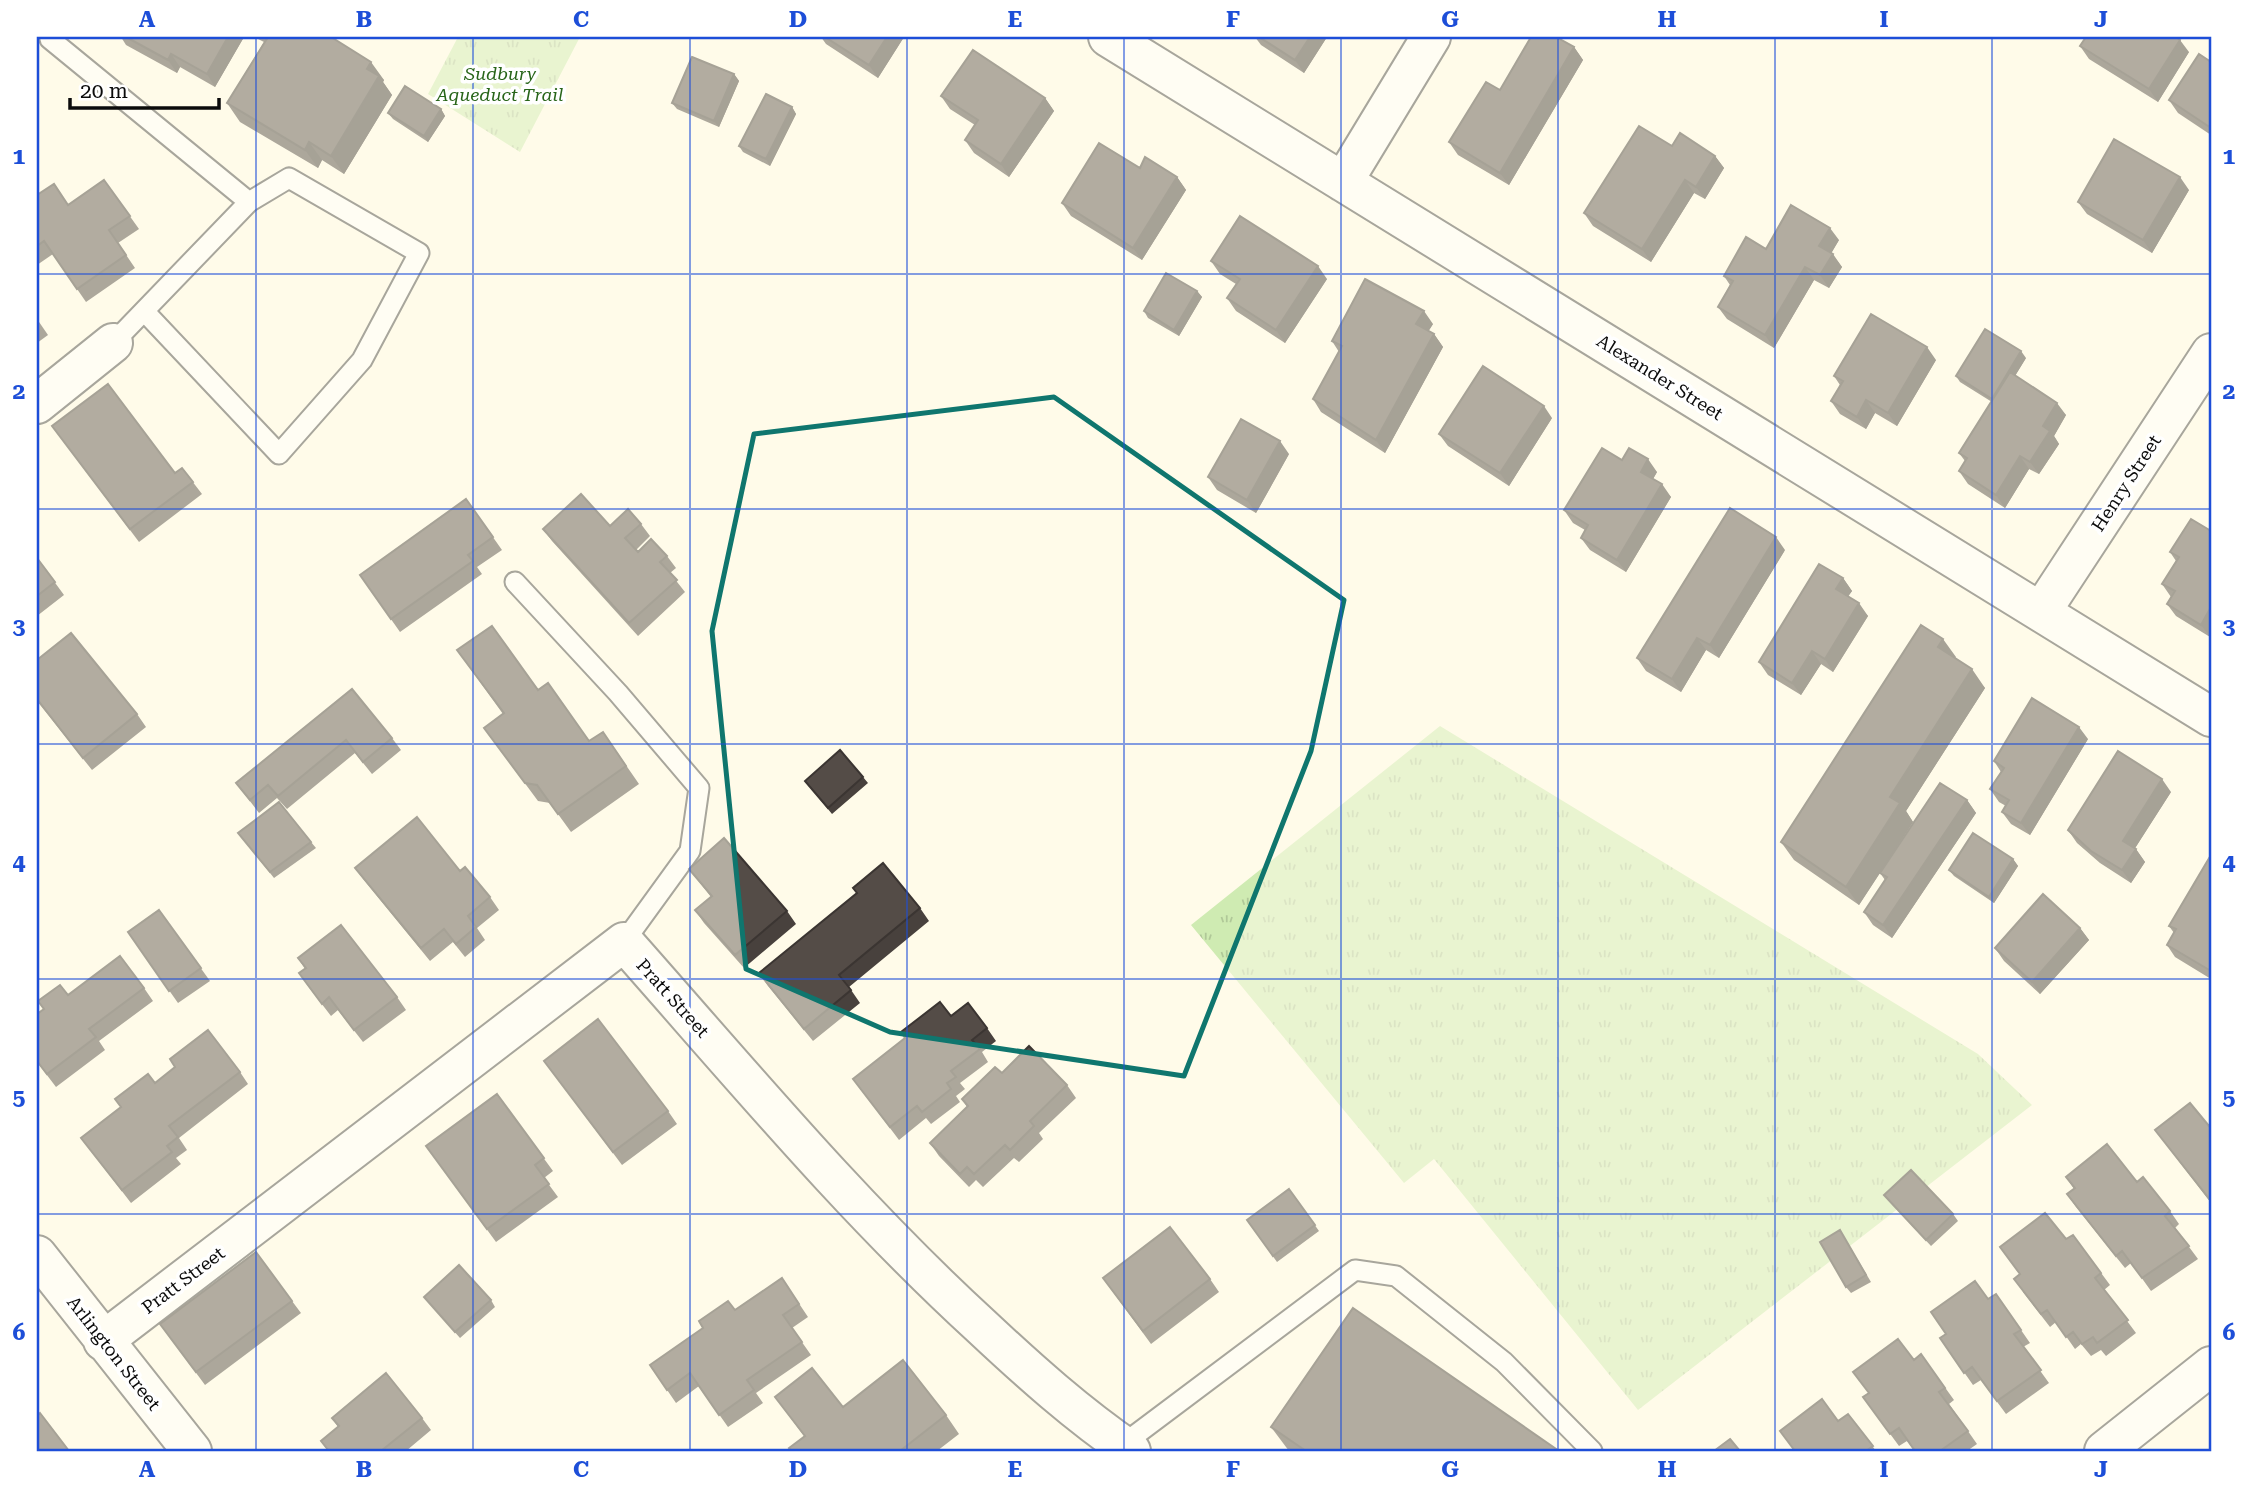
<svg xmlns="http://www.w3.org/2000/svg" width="2248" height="1488" viewBox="0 0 2248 1488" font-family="'Roboto Serif',serif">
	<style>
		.park { fill: url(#park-tufts) }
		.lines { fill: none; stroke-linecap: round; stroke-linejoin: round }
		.lane-casing { stroke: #3e3e3e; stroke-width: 23 }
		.street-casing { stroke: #3e3e3e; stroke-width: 42 }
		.lane { stroke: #fff; stroke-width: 19 }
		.street { stroke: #fff; stroke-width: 38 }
		.wall { fill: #48413d }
		.shaded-wall { fill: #3b3532 }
		.building { fill: #544c47; stroke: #3b3532; stroke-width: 2 }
		.marked { fill: none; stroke: #0f766e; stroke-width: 5; stroke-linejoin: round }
		.grid { fill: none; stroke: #1d4ed8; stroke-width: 2; stroke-opacity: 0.55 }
		.labels { text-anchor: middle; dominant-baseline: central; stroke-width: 7; stroke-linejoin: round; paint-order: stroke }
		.park-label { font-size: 18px; font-style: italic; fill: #286519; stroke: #fff }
		.street-label { font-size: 18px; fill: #0b0b0b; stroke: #fff }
		.neatline { fill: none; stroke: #1d4ed8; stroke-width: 2.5 }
		.grid-label { font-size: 23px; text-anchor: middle; font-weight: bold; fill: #1d4ed8 }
	</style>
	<defs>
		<pattern id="park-tufts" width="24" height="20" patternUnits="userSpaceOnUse" patternTransform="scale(1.75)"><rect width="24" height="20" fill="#cfebb2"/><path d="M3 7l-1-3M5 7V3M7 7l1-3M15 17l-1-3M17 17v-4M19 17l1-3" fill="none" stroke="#b0c898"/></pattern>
	</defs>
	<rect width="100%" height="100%" fill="#fffbe9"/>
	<path class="park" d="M458 37H580L520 152 428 94Z
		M1440 726 1978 1054 2032 1105 1638 1410 1434 1159 1404 1183 1191 925Z"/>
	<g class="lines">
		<g class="lane-casing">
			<path id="lane" d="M50 39 249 202 113 343
				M144 311 279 454 362 360 419 253 289 178 249 202
				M515 582 618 693 699 788 690 851 624 942
				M1122 1445 1355 1270 1396 1276 1504 1362 1592 1451"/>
		</g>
		<g class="street-casing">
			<path id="street" d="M1108 37 2211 717
				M1343 182 1431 37
				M37 404 113 343
				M2041 612 2211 353
				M37 1255 192 1451
				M103 1341 624 942C740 1073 852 1208 981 1326 1029 1371 1077 1414 1131 1451
				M2104 1451 2211 1366"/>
		</g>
		<use href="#lane" class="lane"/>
		<use href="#street" class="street"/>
	</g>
	<path class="wall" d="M121 37H244L215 87 180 67 177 73 126 45Z
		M254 37H331L384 80 383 82 392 95 344 174 322 160 318 168 240 122 227 103 264 42Z
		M821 37H904L878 78 826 44Z
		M1255 37H1327L1304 73 1261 45Z
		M2080 46 2189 52 2158 102 2089 59Z
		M1574 47 1583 60 1509 185 1458 155 1449 142 1500 90Z
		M2211 62V135L2178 113 2169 100Z
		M734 74 739 81 719 127 677 109 672 103Z
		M941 96 1045 98 1054 111 1009 177 974 153 965 140 975 125 950 109Z
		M792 107 796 114 770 166 743 152 739 146Z
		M441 109 445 116 428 142 393 119 388 113Z
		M1672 146 1715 156 1724 168 1705 199 1694 193 1651 262 1593 226 1584 213Z
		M1140 168 1177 177 1186 190 1142 260 1071 216 1062 203Z
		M104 180 139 229 118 243 135 268 86 302 53 254 37 265V195L68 205Z
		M2189 190 2152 253 2087 214 2078 202Z
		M1839 240 1831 253 1842 267 1829 288 1814 280 1774 348 1727 319 1718 307 1730 285 1724 276 1766 249Z
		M1211 261 1327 279 1285 343 1236 311 1227 298 1236 284 1220 274Z
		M1197 291 1202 297 1179 336 1148 318 1144 311Z
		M37 319 48 335 37 343Z
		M1433 324 1428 331 1434 334 1443 347 1385 453 1321 412 1313 399 1339 352 1332 341Z
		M2026 358 2015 376 2066 415 2054 436 2059 444 2039 474 2029 469 2005 508 1968 484 1959 471 1965 461 1959 453 1992 402 1960 382 1956 376Z
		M1936 360 1897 426 1875 413 1866 429 1840 414 1831 401 1840 385 1834 376Z
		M1552 418 1509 486 1448 446 1439 434Z
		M52 426 175 473 182 468 202 494 139 542Z
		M1289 454 1256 513 1217 490 1208 477Z
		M1622 460 1657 472 1653 479 1671 497 1626 572 1590 550 1581 538 1585 530 1573 523 1564 510Z
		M466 499 502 550 477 567 482 574 400 632 360 575Z
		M641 524 650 536 636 550 638 552 667 556 676 568 670 573 685 592 638 636 552 541 543 529 610 526Z
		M2211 531 2210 637 2176 616 2167 604 2171 597 2162 584 2176 561 2170 552Z
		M1785 550 1719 658 1706 650 1681 692 1646 671 1637 658Z
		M37 558 64 595 37 616Z
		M1843 578 1852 591 1848 596 1868 616 1833 672 1821 664 1801 695 1768 675 1759 662Z
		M457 650 538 690 589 741 603 732 639 784 571 832 550 803 538 801 484 728 503 714Z
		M1956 657 1955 658 1985 688 1906 811 1913 822 1884 867 1967 800 1976 813 1892 938 1873 925 1864 912 1885 880 1880 873 1859 905 1794 860 1781 842Z
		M37 660 137 714 146 727 92 770 37 701Z
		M352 689 392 738 401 750 372 774 355 753 287 809 277 798 259 813 236 783Z
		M2088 739 2030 835 2011 824 2002 812 2006 806 1999 802 1990 789 2001 772 1994 761Z
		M863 777 868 783 832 814 805 781Z
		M2171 792 2135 848 2145 862 2131 883 2100 863 2077 843 2068 830Z
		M238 833 311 842 316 848 274 878Z
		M2211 855V979L2175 957 2167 945 2174 933 2169 926Z
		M2013 859 2018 866 1994 903 1954 876 1949 870Z
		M355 868 460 871 490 897 499 910 477 928 485 940 465 957 453 942 430 961 364 880Z
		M689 869 787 911 796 924 744 968 704 923 695 910 711 897Z
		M853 888 920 908 929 921 849 987 860 1003 813 1041 768 986 759 973 857 894Z
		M159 910 210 981 178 1003 128 932Z
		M2080 928 2089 940 2040 994 2004 961 1995 948Z
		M298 958 397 997 406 1010 363 1042 338 1010 331 1016 308 986 299 973 305 969Z
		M144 988 153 1001 99 1041 105 1050 56 1087 37 1062 43 1009 38 1001 68 995Z
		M951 1016 987 1028 996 1041 982 1052 988 1062 960 1083 965 1089 956 1096 960 1102 931 1124 926 1118 899 1140 853 1079Z
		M544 1061 668 1111 677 1124 622 1165Z
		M240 1072 248 1084 179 1138 187 1150 176 1158 181 1164 131 1203 81 1138 155 1083Z
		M1002 1073 1067 1085 1076 1098 1039 1133 1043 1139 1019 1162 1014 1158 983 1187 976 1180 969 1187 939 1156 930 1143 967 1107 962 1099Z
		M497 1094 553 1171 544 1178 558 1197 496 1242 426 1146Z
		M2211 1124V1203L2155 1130 2209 1126Z
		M2066 1177 2137 1182 2170 1211 2179 1224 2175 1228 2198 1259 2151 1291 2131 1263 2125 1268 2076 1207 2067 1194 2074 1189Z
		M1289 1189 1319 1231 1277 1262 1247 1220Z
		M1884 1195 1953 1214 1958 1221 1931 1246 1889 1201Z
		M1840 1230 1871 1282 1851 1293 1846 1287Z
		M2073 1235 2110 1285 2104 1290 2136 1333 2106 1356 2101 1350 2091 1356 2081 1344 2075 1349 2056 1322 2050 1327 2023 1292 2020 1274 2000 1247 2066 1239Z
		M782 1278 808 1317 792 1328 811 1355 756 1393 763 1403 728 1427 699 1386 676 1403 650 1365 735 1310Z
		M1103 1278 1210 1279 1219 1292 1151 1344Z
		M1996 1294 2030 1343 2023 1347 2049 1383 2006 1414 1981 1380 1973 1385 1940 1338Z
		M424 1297 491 1300 495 1307 460 1338Z
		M292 1301 301 1313 205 1385 160 1324Z
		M1921 1354 1954 1400 1949 1404 1977 1444 1967 1451H1915L1907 1441 1899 1446 1863 1397Z
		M775 1397 843 1407 946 1415 959 1434 937 1451H792L804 1436Z
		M1848 1414 1876 1451H1794L1838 1421Z
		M332 1418H422L431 1430 406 1451H328L321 1441 338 1427Z
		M1271 1427 1559 1451H1289Z"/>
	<path class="shaded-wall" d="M228 37H244L215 87 207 74Z
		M887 37H904L878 78 869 65Z
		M1310 37H1327L1304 73 1295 60Z
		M2180 40 2189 52 2158 102 2149 89Z
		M1574 47 1583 60 1509 185 1500 173Z
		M171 54 180 67 177 73 168 60Z
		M371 62 384 80 383 82 392 95 344 174 331 156 367 69Z
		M734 74 739 81 719 127 714 121Z
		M1045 98 1054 111 1009 177 1001 164Z
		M792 107 796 114 770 166 766 159Z
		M441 109 445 116 428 142 424 136Z
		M309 142 322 160 318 168 305 150Z
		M1715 156 1724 168 1705 199 1696 187Z
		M1177 177 1186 190 1142 260 1133 248Z
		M2180 177 2189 190 2152 253 2143 240Z
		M1685 180 1694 193 1651 262 1642 249Z
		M1830 228 1839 240 1828 259 1819 246Z
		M1833 254 1842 267 1829 288 1820 275Z
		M1318 266 1327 279 1285 343 1276 330Z
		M1805 267 1814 280 1774 348 1765 335Z
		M1197 291 1202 297 1179 336 1174 330Z
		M1424 311 1433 324 1425 337 1416 324Z
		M1434 334 1443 347 1385 453 1376 440Z
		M1927 347 1936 360 1897 426 1888 413Z
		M2021 351 2026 358 1997 405 1992 399Z
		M1866 400 1875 413 1866 429 1857 417Z
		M2057 403 2066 415 2054 436 2059 444 2039 474 2030 462 2043 426Z
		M1544 406 1552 418 1509 486 1500 473Z
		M1280 441 1289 454 1256 513 1247 500Z
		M2020 456 2029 469 2005 508 1996 495Z
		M1648 459 1657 472 1650 484 1641 472Z
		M1662 484 1671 497 1626 572 1617 560Z
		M1776 537 1785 550 1719 658 1710 645Z
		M1843 578 1852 591 1845 601 1836 589Z
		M1859 603 1868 616 1833 672 1825 659Z
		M2211 607V635L2210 637 2201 625Z
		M1697 638 1706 650 1681 692 1672 679Z
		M1943 639 1956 657 1951 665 1938 647Z
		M1812 651 1821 664 1801 695 1792 683Z
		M1972 669 1985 688 1906 811 1913 822 1859 905 1846 887 1890 797Z
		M2079 727 2088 739 2030 835 2021 823Z
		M2162 779 2171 792 2132 853 2123 841Z
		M1967 800 1976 813 1892 938 1883 925Z
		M2136 849 2145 862 2131 883 2122 870Z
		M2013 859 2018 866 1994 903 1989 897Z
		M2080 928 2089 940 2040 994 2032 982Z"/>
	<path class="building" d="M126 37H228L207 74 171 54 168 60Z
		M268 37H331L371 62 367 69 379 76 331 156 309 142 305 150 227 103Z
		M825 37H887L869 65Z
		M1259 37H1310L1295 60Z
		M1531 37H1556L1574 47 1500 173 1449 142 1486 82 1500 90Z
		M2086 37H2176L2180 40 2149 89 2080 46Z
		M973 50 1045 98 1001 164 965 140 978 120 941 96Z
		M2199 54 2211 62V128L2169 100Z
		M692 57 734 74 714 121 672 103Z
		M405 86 441 109 424 136 388 113Z
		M766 94 792 107 766 159 739 146Z
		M1639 126 1672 146 1680 133 1715 156 1696 187 1685 180 1642 249 1584 213Z
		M2114 139 2180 177 2143 240 2078 202Z
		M1099 143 1140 168 1145 157 1177 177 1133 248 1062 203Z
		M104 180 130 216 109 230 126 255 77 289 44 241 37 246V195L54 184 68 205Z
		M1791 205 1830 228 1819 246 1833 254 1820 275 1805 267 1765 335 1718 307 1733 281 1724 276 1746 237 1766 249Z
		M1240 216 1318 266 1276 330 1227 298 1240 279 1211 261Z
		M1166 273 1197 291 1174 330 1144 311Z
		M1365 279 1424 311 1416 324 1434 334 1376 440 1313 399 1342 346 1332 341Z
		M1871 314 1927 347 1888 413 1866 400 1857 417 1831 401 1843 381 1834 376Z
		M1985 329 2021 351 1992 399 1956 376Z
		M1483 366 1544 406 1500 473 1439 434Z
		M2010 372 2057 403 2043 426 2050 431 2030 462 2020 456 1996 495 1959 471 1967 458 1959 453Z
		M108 384 175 473 182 468 193 482 130 529 52 426Z
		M1241 419 1280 441 1247 500 1208 477Z
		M1602 448 1622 460 1629 448 1648 459 1641 472 1662 484 1617 560 1581 538 1588 525 1564 510Z
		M581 494 610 526 628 509 641 524 625 538 638 552 651 539 667 556 660 562 677 580 629 623 543 529Z
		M466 499 493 537 468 555 473 561 391 619 360 575Z
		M1730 508 1776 537 1710 645 1697 638 1672 679 1637 658Z
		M2191 519 2211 531V607L2201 625 2167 604 2175 591 2162 584 2179 557 2170 552Z
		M37 558 55 582 37 596Z
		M1819 564 1843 578 1836 589 1859 603 1825 659 1812 651 1792 683 1759 662Z
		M1921 625 1943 639 1938 647 1972 669 1890 797 1900 803 1846 887 1781 842Z
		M492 626 538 690 548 683 589 741 603 732 626 766 558 814 537 785 525 783 484 728 504 713 457 650Z
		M71 633 137 714 83 758 37 699V660Z
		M352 689 392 738 363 762 346 740 278 796 268 785 250 800 236 783Z
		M2032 698 2079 727 2021 823 2002 812 2009 800 1990 789 2004 768 1994 761Z
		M840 750 863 777 828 808 805 781Z
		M2118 751 2162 779 2123 841 2136 849 2122 870 2091 851 2068 830Z
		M1940 783 1967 800 1883 925 1864 912 1887 877 1880 873Z
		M279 802 311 842 270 872 238 833Z
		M417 817 460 871 465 867 490 897 468 916 476 927 456 944 444 929 421 948 355 868Z
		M1973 833 2013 859 1989 897 1949 870Z
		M724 838 787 911 735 955 695 910 712 896 689 869Z
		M2211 855V971L2167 945 2176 929 2169 926Z
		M883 863 920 908 839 975 851 990 804 1029 759 973 857 893 853 888Z
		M2043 894 2080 928 2032 982 1995 948Z
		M159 910 201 968 169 991 128 932Z
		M341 925 397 997 354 1030 329 997 322 1004 299 973 306 968 298 958Z
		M120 956 144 988 89 1029 96 1037 47 1074 37 1061V1014L44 1009 38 1001 60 985 68 995Z
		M940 1002 951 1016 968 1003 987 1028 972 1040 980 1049 951 1071 956 1077 947 1083 951 1089 922 1112 917 1106 890 1127 853 1079 905 1038 901 1032Z
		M598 1019 668 1111 613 1152 544 1061Z
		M208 1030 240 1072 169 1126 178 1137 167 1146 172 1152 122 1190 81 1138 121 1107 115 1099 148 1074 155 1083 175 1067 170 1059Z
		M1029 1046 1067 1085 1030 1121 1034 1126 1010 1150 1005 1145 974 1174 967 1167 960 1174 930 1143 968 1106 962 1099 995 1067 1002 1073Z
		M497 1094 544 1158 535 1165 549 1184 487 1229 426 1146Z
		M2190 1103 2209 1126 2211 1124V1201L2155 1130Z
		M2107 1144 2137 1182 2143 1177 2170 1211 2165 1216 2189 1246 2142 1278 2122 1251 2116 1256 2067 1194 2075 1188 2066 1177Z
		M1911 1170 1953 1214 1926 1240 1884 1195Z
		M1289 1189 1315 1225 1273 1256 1247 1220Z
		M2045 1213 2066 1239 2073 1235 2101 1273 2095 1278 2128 1320 2097 1343 2093 1337 2082 1344 2073 1332 2066 1337 2047 1310 2041 1314 2014 1279 2020 1274 2000 1247Z
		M1170 1227 1210 1279 1143 1331 1103 1278Z
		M1840 1230 1866 1275 1846 1287 1820 1242Z
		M256 1252 292 1301 196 1372 160 1324Z
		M459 1265 491 1300 455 1332 424 1297Z
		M782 1278 799 1304 783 1315 802 1342 747 1380 754 1390 719 1415 690 1373 667 1390 650 1365 703 1328 699 1321 728 1301 735 1310Z
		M1975 1281 1988 1299 1996 1294 2021 1330 2014 1334 2041 1370 1997 1401 1972 1367 1964 1373 1940 1338 1946 1334 1931 1312Z
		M1353 1308 1559 1451H1306L1271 1427Z
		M1898 1339 1914 1360 1921 1354 1945 1388 1939 1392 1968 1431 1940 1451H1915L1899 1428 1890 1434 1863 1397 1869 1393 1853 1372Z
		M903 1360 946 1415 900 1451H792L789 1448 805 1436 775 1397 812 1368 843 1407Z
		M386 1373 422 1418 381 1451H329L321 1441 339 1426 332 1418Z
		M1822 1399 1838 1421 1848 1414 1873 1446 1866 1451H1795L1780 1431Z
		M40 1413 69 1451H37V1416Z
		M1730 1439 1740 1451H1714Z"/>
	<path d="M0 0H2248V1488H0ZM1054 397 1344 600 1311 751 1184 1076 890 1032 746 969 712 631 754 434Z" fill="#fffbe9" fill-opacity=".55" fill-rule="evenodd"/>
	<path class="marked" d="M1054 397 1344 600 1311 751 1184 1076 890 1032 746 969 712 631 754 434Z"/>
	<path class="grid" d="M256 37V1451M473 37V1451M690 37V1451M907 37V1451M1124 37V1451M1341 37V1451M1558 37V1451M1775 37V1451M1992 37V1451M37 274H2211M37 509H2211M37 744H2211M37 979H2211M37 1214H2211"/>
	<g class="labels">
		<g class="park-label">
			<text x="500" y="73">Sudbury<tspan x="500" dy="21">Aqueduct Trail</tspan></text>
		</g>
		<g class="street-label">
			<text transform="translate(1660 377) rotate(32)">Alexander Street</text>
			<text transform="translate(2126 483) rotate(-57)">Henry Street</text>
			<text transform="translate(673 998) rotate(48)">Pratt Street</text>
			<text transform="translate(183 1280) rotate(-37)">Pratt Street</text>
			<text transform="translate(114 1353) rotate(52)">Arlington Street</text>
		</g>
	</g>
	<rect width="2248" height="1488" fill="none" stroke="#ffffff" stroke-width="77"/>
	<path d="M70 98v10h149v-10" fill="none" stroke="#0b0b0b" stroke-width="3.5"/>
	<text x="80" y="98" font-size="21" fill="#0b0b0b" stroke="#ffffff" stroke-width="5" paint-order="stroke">20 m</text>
	<rect x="38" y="38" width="2172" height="1412" class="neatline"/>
	<g class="grid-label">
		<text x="147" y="27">A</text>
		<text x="364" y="27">B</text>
		<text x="581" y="27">C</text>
		<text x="798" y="27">D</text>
		<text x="1015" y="27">E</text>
		<text x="1233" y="27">F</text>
		<text x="1450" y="27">G</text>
		<text x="1667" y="27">H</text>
		<text x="1884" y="27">I</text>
		<text x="2101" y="27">J</text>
		<text x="19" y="164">1</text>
		<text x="2229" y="164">1</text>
		<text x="19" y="399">2</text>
		<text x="2229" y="399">2</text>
		<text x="19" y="634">3</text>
		<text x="2229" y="634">3</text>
		<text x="19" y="870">4</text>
		<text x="2229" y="870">4</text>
		<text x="19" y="1105">5</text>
		<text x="2229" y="1105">5</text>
		<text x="19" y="1340">6</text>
		<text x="2229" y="1340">6</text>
		<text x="147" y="1477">A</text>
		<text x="364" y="1477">B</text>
		<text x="581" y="1477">C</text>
		<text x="798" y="1477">D</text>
		<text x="1015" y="1477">E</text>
		<text x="1233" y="1477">F</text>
		<text x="1450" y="1477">G</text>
		<text x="1667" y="1477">H</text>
		<text x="1884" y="1477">I</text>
		<text x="2101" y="1477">J</text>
	</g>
</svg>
